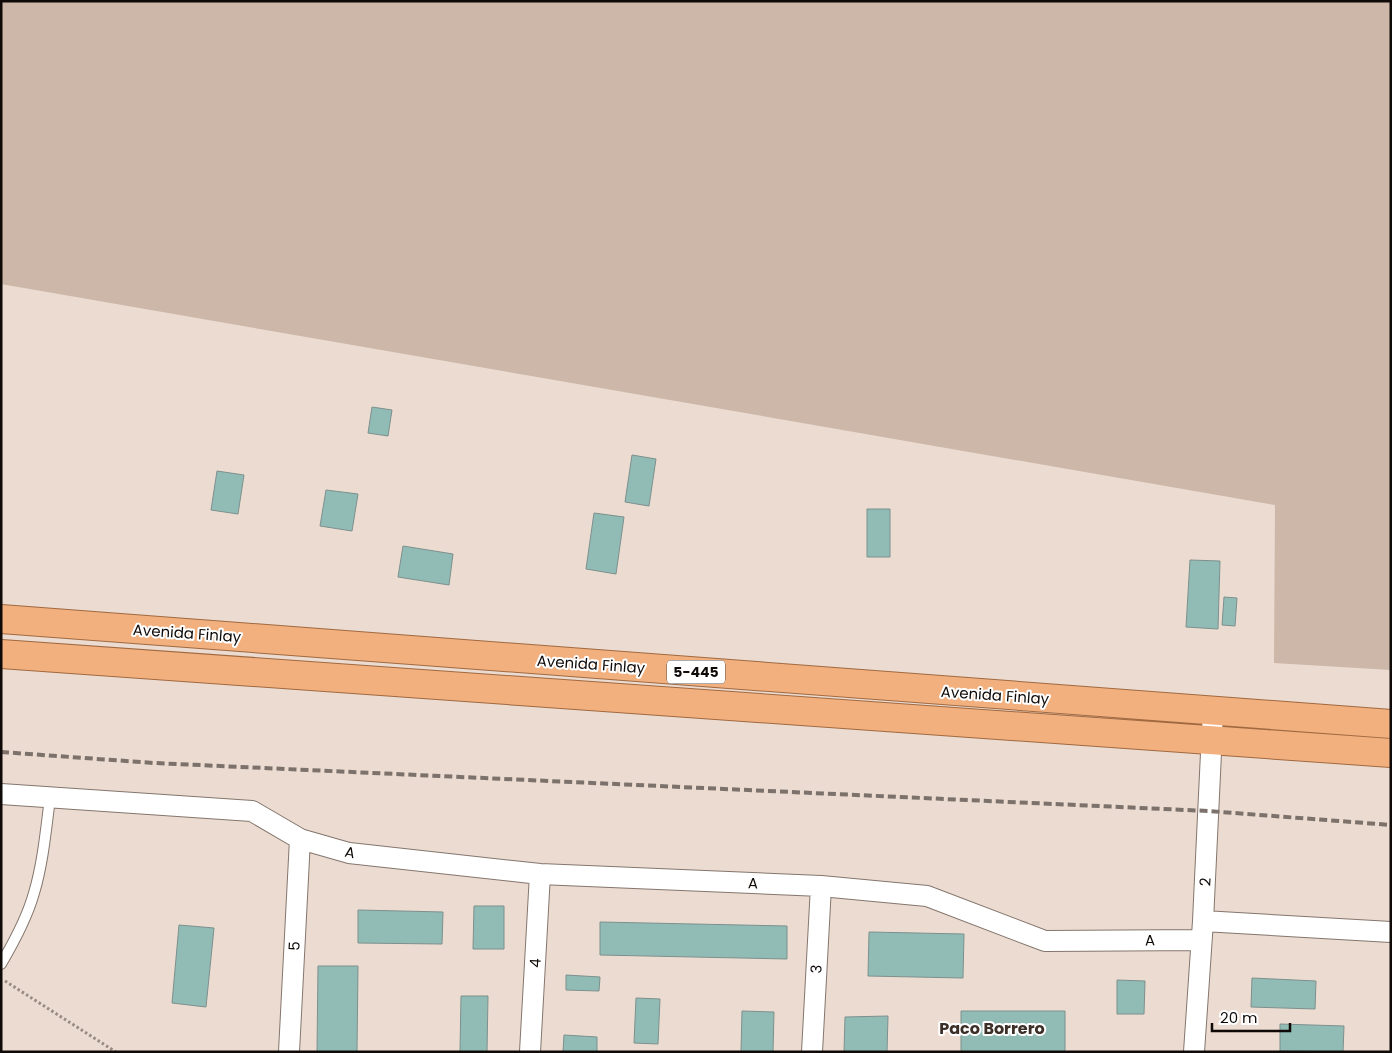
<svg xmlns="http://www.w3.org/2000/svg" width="1392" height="1053" viewBox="0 0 1392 1053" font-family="Poppins,sans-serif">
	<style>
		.green { fill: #ccb7a9 }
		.building { fill: #91bcb6; stroke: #7d908d }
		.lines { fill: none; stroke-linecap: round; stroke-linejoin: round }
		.service-casing { stroke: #84766d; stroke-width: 12 }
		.minor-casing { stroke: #84766d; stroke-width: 22 }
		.trunk-casing { stroke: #a06940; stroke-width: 30 }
		.path { stroke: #978b83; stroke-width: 3; stroke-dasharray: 2.5 2.5; stroke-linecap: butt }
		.service { stroke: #fff; stroke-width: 10 }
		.minor { stroke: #fff; stroke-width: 20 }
		.trunk { stroke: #f2b07f; stroke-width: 28 }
		.rail { stroke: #7c726b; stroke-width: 4; stroke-dasharray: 8 4; stroke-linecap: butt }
		.labels { text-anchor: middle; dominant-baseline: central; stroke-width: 4; stroke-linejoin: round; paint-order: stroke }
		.shield { fill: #fff; stroke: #575451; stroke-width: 1 }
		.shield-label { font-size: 14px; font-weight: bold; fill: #0f0a07 }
		.street-label { font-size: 15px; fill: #0f0a07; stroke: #fff }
		.neighbourhood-label { font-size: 16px; font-weight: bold; fill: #3b2f27; stroke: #fff }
	</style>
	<rect width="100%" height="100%" fill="#ebdbd0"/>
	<path class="green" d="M1 1H1391V670L1274 663 1275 505 1 284Z"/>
	<path class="building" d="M372 407 392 410 388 436 368 433Z
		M632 455 656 459 649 506 625 502Z
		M217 471 244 475 238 514 211 510Z
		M326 490 358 494 352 531 320 526Z
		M867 509H890V557H867Z
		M594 513 624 517 616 574 586 569Z
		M403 546 453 554 449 585 398 577Z
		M1190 560 1220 561 1218 629 1186 627Z
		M1224 597 1237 598 1235 626 1222 625Z
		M474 906H504V949H473Z
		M358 910 443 912 442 944 358 943Z
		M600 922 787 926V959L600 955Z
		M179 925 214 928 206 1007 172 1003Z
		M869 932 964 934 963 978 868 976Z
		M318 966H358L357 1052H317Z
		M566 975 600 977 599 991 566 990Z
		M1252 978 1316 981 1315 1009 1251 1007Z
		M1117 980 1145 981 1144 1014H1117Z
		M461 996H488L487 1052H460Z
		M636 998 660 999 658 1044 634 1043Z
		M742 1011 774 1012 773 1052H741Z
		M961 1011H1065V1052H961Z
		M888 1016 887 1052H844L845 1017Z
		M1280 1024 1344 1026 1343 1052 1280 1051Z
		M564 1035 597 1037V1052H563Z"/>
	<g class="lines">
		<g class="service-casing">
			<path id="service" d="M1 964C14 942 27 918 34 893 43 863 46 829 50 798"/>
		</g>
		<g class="minor-casing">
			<path id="minor" d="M1 794 252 811 300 839 349 853 540 874 821 886 927 896 1045 941 1201 940
				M1203 921 1391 932
				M289 1052 300 839
				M530 1052 540 874
				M812 1052 821 886
				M1194 1052 1203 921 1213 711"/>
		</g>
		<g class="trunk-casing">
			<path id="trunk" d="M1 619 1391 724
				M1 654 1391 753"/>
		</g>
		<path class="path" d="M5 981 116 1052"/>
		<use href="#service" class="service"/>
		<use href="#minor" class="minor"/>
		<use href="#trunk" class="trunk"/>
		<path class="rail" d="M1 752 154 763 1208 811 1391 825"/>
	</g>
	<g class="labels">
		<rect class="shield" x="667" y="660.5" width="58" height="23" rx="4"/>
		<g class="shield-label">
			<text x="696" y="672">5-445</text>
		</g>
		<g class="street-label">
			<text transform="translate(187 633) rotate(4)">Avenida Finlay</text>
			<text transform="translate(591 664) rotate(4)">Avenida Finlay</text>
			<text transform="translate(995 695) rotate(4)">Avenida Finlay</text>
			<text transform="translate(350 852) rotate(11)">A</text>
			<text transform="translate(1205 882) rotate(-87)">2</text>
			<text transform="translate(753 883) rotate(2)">A</text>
			<text transform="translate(1150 940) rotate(-1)">A</text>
			<text transform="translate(294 946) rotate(-87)">5</text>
			<text transform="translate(535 963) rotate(-87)">4</text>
			<text transform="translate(816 969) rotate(-87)">3</text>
		</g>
		<g class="neighbourhood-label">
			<text x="992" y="1028">Paco Borrero</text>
		</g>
	</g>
	<rect width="1392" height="1053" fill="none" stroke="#0f0a07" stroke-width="5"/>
	<path d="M1212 1023v8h78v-8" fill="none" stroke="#0f0a07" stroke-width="2.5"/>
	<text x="1220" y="1023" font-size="15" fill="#0f0a07" stroke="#ffffff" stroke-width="4" paint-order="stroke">20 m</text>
</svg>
